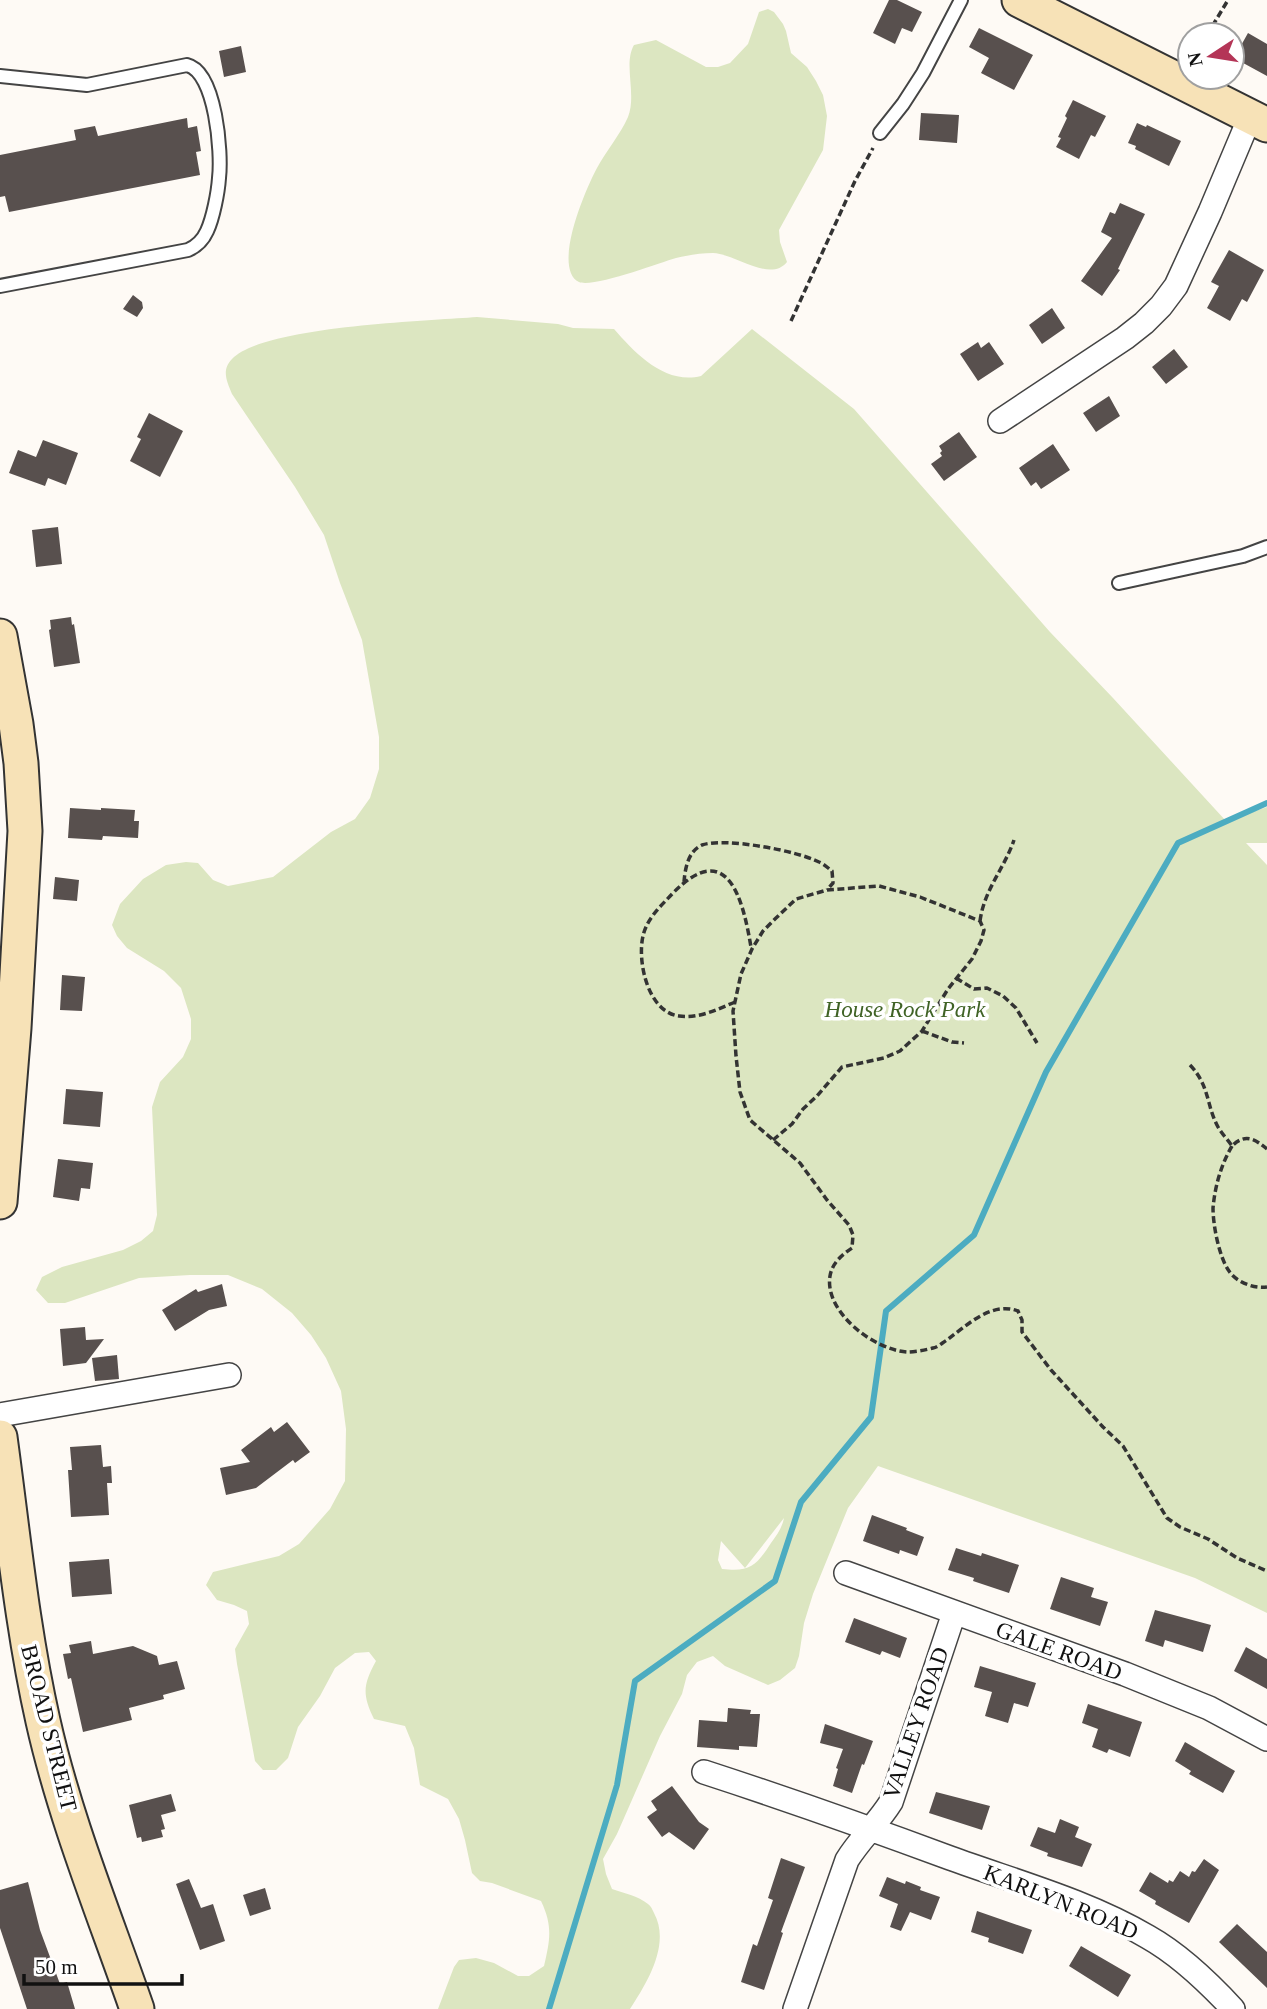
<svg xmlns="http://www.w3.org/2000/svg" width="1267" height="2009" viewBox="0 0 1267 2009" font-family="'Times New Roman',serif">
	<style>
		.green { fill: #dce6c1; fill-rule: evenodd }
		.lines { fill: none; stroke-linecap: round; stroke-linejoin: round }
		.stream { stroke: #4cacc1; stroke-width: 6 }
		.building { fill: #58504e }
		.lane-casing { stroke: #444; stroke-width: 16 }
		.street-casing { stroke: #444; stroke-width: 26 }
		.secondary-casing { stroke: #333; stroke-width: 37 }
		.path { stroke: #333; stroke-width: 3.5; stroke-dasharray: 7 3.5; stroke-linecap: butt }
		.lane { stroke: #fff; stroke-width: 12 }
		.street { stroke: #fff; stroke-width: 23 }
		.secondary { stroke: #f7e2b7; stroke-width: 33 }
		.labels { text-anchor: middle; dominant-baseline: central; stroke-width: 7; stroke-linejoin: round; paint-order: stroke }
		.park-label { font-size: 23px; font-style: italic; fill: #406326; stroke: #fff }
		.street-label { font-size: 23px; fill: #111; stroke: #fff }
	</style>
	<rect width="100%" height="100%" fill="#fefaf5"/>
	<path class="green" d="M768 9 774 12 783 24 786 31 791 53 807 67 816 81 823 95 827 116 823 150 779 230 780 242 787 262C770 283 736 254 713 253 701 253 689 255 676 258 659 263 593 288 579 282 551 268 587 186 597 168 606 151 620 135 628 117 637 94 623 64 634 45L656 40 706 67H718L730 63 748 44 759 12Z
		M477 317 558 324 573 328 614 329C635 353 665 385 701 376L752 329 854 409 1050 632 1113 698 1226 821 1267 807V843H1246L1267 865V1613L1195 1578 878 1466 848 1508 813 1594 804 1623 799 1656 795 1668 780 1680 768 1685 725 1666 713 1656 697 1662 687 1675 682 1694 660 1736 617 1834 603 1859 606 1874 612 1889C624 1893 638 1896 648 1904 651 1906 652 1909 654 1913 671 1944 647 1983 630 2009H438L454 1967 459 1960 476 1958 494 1963 518 1976H529L544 1966C550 1940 553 1926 541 1901L492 1883 480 1881 472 1873 465 1840 459 1819 448 1799 420 1785 414 1748 405 1726 374 1719C362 1694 363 1685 376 1661L369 1652 355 1653 335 1668 320 1696 298 1727 288 1758 276 1770H263L255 1761 237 1664 235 1649 249 1624 247 1611 234 1605 217 1600 206 1585 213 1572 279 1556 299 1544 330 1509 345 1481 346 1429 341 1391 326 1358 311 1335 292 1313 262 1289 228 1275H190L139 1278 65 1303H48L36 1290 42 1277 62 1267 123 1250 141 1241 153 1231 157 1215 152 1107 160 1082 183 1057 191 1039V1019L181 988 164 971 127 948 117 936 112 925 120 904 143 879 166 865 186 862 198 863 213 880 228 886 273 877 331 832 355 819 370 798 379 769V737L362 640 340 583 324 535 295 487 232 394C227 382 221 370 232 359 264 326 426 321 477 317ZM784 1518C782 1528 777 1535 771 1543 756 1566 751 1572 722 1569L718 1560 721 1541 745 1568Z"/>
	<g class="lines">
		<path class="stream" d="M549 2009 617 1785 635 1681 775 1581 801 1502 871 1417 886 1311 974 1235 1046 1072 1178 843 1267 803"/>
	</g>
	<path class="building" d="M889 0H897L922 12 912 32 902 28 895 44 873 33Z
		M979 28 1033 55 1014 90 981 73 989 58 969 47Z
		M1248 33 1267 44V76L1234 58Z
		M241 46 246 72 224 77 219 51Z
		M1073 100 1106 116 1095 137 1091 135 1079 159 1056 147 1061 138 1058 137 1067 118 1065 116Z
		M921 113 959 115 957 143 919 140Z
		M187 118 188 128 197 126 201 151 196 152 200 175 9 212 5 196 0 197V155L76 140 74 130 95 126 98 136Z
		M1137 123 1146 127 1147 125 1181 141 1169 166 1135 149 1136 146 1128 143Z
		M1120 203 1145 214 1118 269 1120 270 1102 296 1081 281 1112 238 1101 232 1110 212 1115 214Z
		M1229 250 1264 270 1247 302 1242 299 1230 321 1207 308 1219 286 1211 282Z
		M133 295 142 302 143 308 137 317 123 309Z
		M1052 308 1065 328 1042 344 1029 325Z
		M978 342 981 348 989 342 1004 364 978 381 960 354Z
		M1174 349 1188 367 1166 384 1152 367Z
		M1109 396 1120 416 1096 432 1083 413Z
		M149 413 183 431 160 477 130 461 141 439 137 437Z
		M959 432 977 457 944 481 931 464 942 456 940 453 942 451 939 446Z
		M43 440 78 453 66 485 48 478 45 486 9 473 18 450 36 457Z
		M1053 444 1070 470 1041 489 1036 482 1031 486 1019 468Z
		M58 527 62 564 36 567 32 530Z
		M71 617 72 625 74 624 80 663 54 667 49 630 51 629 50 620Z
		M70 808 101 810V808L135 810 134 821H139L138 838 103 836 102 840 68 838Z
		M55 877 79 880 77 901 53 899Z
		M62 975 85 977 82 1011 60 1010Z
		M66 1089 103 1092 100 1127 63 1124Z
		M58 1159 93 1163 90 1189 81 1188 79 1201 53 1197Z
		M222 1284 227 1306 209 1310 175 1331 162 1310 196 1289 198 1292Z
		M85 1327 86 1340 104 1339 86 1363 63 1366 60 1329Z
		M117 1355 119 1379 95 1381 92 1358Z
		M287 1422 310 1452 295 1463 293 1460 256 1488 226 1495 220 1468 250 1462 241 1450 271 1427 274 1432Z
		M101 1445 103 1467 111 1466 112 1483H107L109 1515 71 1517 68 1470H72L70 1447Z
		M872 1515 907 1528 906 1530 924 1537 917 1556 900 1550 899 1554 863 1541Z
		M956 1548 981 1556 982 1553 1019 1565 1009 1593 973 1581 974 1578 948 1570Z
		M109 1559 112 1594 72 1597 69 1562Z
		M1061 1577 1094 1588 1091 1597 1108 1602 1100 1626 1050 1609Z
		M1155 1610 1211 1625 1203 1652 1165 1640 1163 1647 1145 1641Z
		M854 1618 907 1638 900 1658 882 1651 880 1655 845 1642Z
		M91 1641 93 1654 133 1646 157 1656 159 1665 177 1661 185 1689 163 1695 164 1699 129 1708 132 1720 83 1732 71 1678 68 1679 63 1654 71 1653 69 1645Z
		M1246 1647 1267 1659V1689L1234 1671Z
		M980 1666 1036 1683 1028 1707 1014 1703 1008 1723 985 1716 992 1692 974 1687Z
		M1088 1704 1142 1722 1130 1757 1109 1749 1107 1753 1092 1747 1098 1729 1082 1723Z
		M728 1708 751 1710 750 1714H760L757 1747 739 1746V1750L697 1747 699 1720 727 1722Z
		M825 1724 873 1741 864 1765 862 1764 852 1793 833 1786 838 1769 836 1768 843 1749 820 1743Z
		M1185 1742 1235 1771 1223 1793 1189 1774 1191 1771 1175 1761Z
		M672 1786 699 1822 709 1829 694 1850 669 1832 662 1837 647 1817 657 1810 651 1801Z
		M936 1792 990 1806 982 1830 929 1813Z
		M171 1794 176 1811 161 1815 165 1829 161 1830 163 1837 142 1842 141 1837 137 1838 129 1805Z
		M1060 1819 1079 1827 1075 1837 1092 1844 1082 1867 1047 1856 1048 1853 1030 1846 1038 1827 1055 1833Z
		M781 1858 805 1867 781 1932 783 1933 764 1990 741 1982 753 1944 757 1946 773 1900 768 1898Z
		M1204 1859 1219 1870 1189 1923 1155 1904 1156 1901 1139 1891 1150 1872 1168 1883 1169 1880 1173 1882 1180 1871 1189 1877 1192 1871 1195 1872Z
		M887 1877 905 1884 906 1881 921 1887 920 1890 940 1897 931 1920 910 1912 901 1931 890 1927 898 1904 879 1896Z
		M189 1879 201 1908 213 1904 225 1941 200 1950 176 1884Z
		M28 1882 40 1930 60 1984 67 1982 75 2009H27L0 1928V1890Z
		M265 1888 271 1909 250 1916 243 1895Z
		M977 1911 1032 1930 1023 1954 988 1942 989 1938 971 1932Z
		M1237 1924 1267 1952V1988L1219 1942Z
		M1081 1946 1131 1975 1118 1997 1069 1966Z"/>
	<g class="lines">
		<g class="lane-casing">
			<path id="lane" d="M0 76 87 85 187 65C216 72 222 153 219 178 218 193 213 218 207 231 203 240 197 246 188 250L0 286
				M880 133 903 104 923 73 961 0
				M1119 583 1243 556 1267 547"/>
		</g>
		<g class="street-casing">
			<path id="street" d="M1000 421 1125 338 1144 323 1161 306 1176 286 1210 212 1250 117
				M0 1415 229 1375
				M846 1573 1125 1674 1209 1708 1267 1739
				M704 1772C787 1799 869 1828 950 1858 1016 1882 1087 1901 1148 1937 1180 1955 1208 1982 1233 2009
				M795 2009 847 1860C860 1839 878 1823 891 1802L954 1613"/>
		</g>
		<g class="secondary-casing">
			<path id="secondary" d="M1019 0 1267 125
				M0 636 16 724 21 763 25 831 14 1028 0 1202
				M0 1437C13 1532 22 1628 43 1721 65 1819 104 1914 137 2009"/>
		</g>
		<path class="path" d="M1207 35 1228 0
			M791 321 855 181 873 148
			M684 882C685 869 688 851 702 845 725 837 798 851 819 862 824 864 828 868 832 871L833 883 827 890
			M980 921C984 890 1004 869 1014 840
			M956 978 974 989 987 988 1003 996 1016 1008 1037 1043
			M735 1002C718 1009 699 1019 679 1016 648 1012 637 962 643 936 647 918 661 906 673 893 728 837 743 900 751 947
			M922 1031 952 1042 964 1043
			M1190 1065C1210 1086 1206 1105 1218 1127 1222 1134 1228 1140 1232 1146 1245 1133 1255 1139 1267 1149
			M773 1140 792 1124 803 1109 817 1096 842 1067 884 1058 900 1051 922 1031 948 989 972 959 981 941 984 930 980 921 920 897 879 886 827 890 796 899 776 918 763 931 752 949 741 974 733 1011 736 1056 740 1092 750 1120 800 1163 827 1200 849 1225 853 1235 852 1248C842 1255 832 1263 830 1276 824 1312 874 1350 907 1352 914 1352 926 1350 933 1348 938 1347 942 1343 947 1340 967 1325 992 1301 1018 1311L1022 1320V1332L1051 1370 1103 1427 1123 1446 1167 1518 1180 1527 1208 1539 1237 1558 1267 1571
			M1232 1146C1221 1165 1215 1186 1213 1208 1213 1225 1219 1257 1229 1271 1236 1282 1254 1289 1267 1287"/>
		<use href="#lane" class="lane"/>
		<use href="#street" class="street"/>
		<use href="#secondary" class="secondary"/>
	</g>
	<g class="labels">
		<g class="park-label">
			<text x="905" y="1009">House Rock Park</text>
		</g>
		<g class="street-label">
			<text transform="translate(1059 1651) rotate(20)">GALE ROAD</text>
			<text transform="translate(916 1723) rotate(-71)">VALLEY ROAD</text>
			<text transform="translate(49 1728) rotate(76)">BROAD STREET</text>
			<text transform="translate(1061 1902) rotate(22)">KARLYN ROAD</text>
		</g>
	</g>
	<g transform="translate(1211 56) rotate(258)"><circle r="33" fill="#ffffff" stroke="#a0a0a0" stroke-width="2"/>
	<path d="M0-5L12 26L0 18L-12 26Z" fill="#b43557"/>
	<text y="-10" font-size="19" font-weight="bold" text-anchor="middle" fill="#111111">N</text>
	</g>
	<path d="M24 1974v10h158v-10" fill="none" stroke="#111111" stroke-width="3.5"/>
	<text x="35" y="1974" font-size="21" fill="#111111" stroke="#ffffff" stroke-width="5" paint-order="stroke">50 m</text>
</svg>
